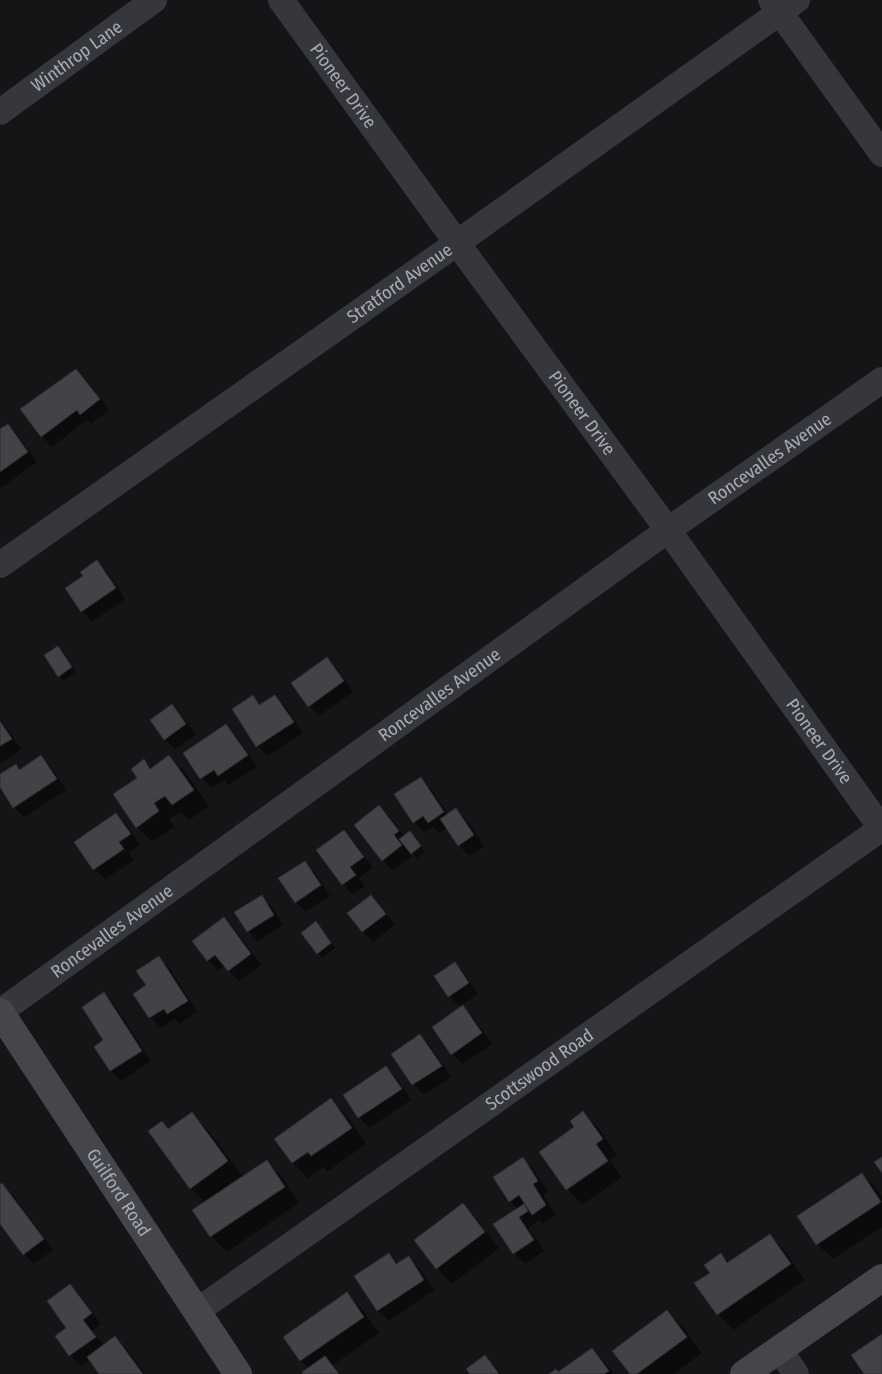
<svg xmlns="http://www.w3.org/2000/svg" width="882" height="1374" viewBox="0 0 882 1374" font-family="'Fira Sans Condensed',sans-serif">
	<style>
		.shadow { fill: #0007 }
		.building { fill: #424247; stroke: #2f2f33 }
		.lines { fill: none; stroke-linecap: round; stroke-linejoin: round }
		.street { stroke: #36373c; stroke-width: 26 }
		.secondary { stroke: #45464c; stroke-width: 28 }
		.labels { text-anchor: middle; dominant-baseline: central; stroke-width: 4; stroke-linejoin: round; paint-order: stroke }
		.street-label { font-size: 18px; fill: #a8acb7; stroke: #101012 }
	</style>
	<rect width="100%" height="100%" fill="#151517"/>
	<path class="shadow" d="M76 371 87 381 109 410 91 424 87 420 52 447 42 436Z
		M8 425 18 436 37 462 0 489V431Z
		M97 562 107 572 125 599 92 622 82 611 85 577Z
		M58 648 63 652 76 672 63 681 59 676Z
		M327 659 337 669 353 692 319 716 309 706Z
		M275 696 286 707 303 733 268 756 257 746 253 697 261 705Z
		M172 705 182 716 196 735 175 749 165 739Z
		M0 718 21 749 0 764Z
		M225 725 236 736 257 766 229 785 224 780 212 788 201 778Z
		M41 757 51 767 66 790 24 817 14 807 0 785V776L16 766 20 770Z
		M169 757 185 772 209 806 189 820 180 812 169 819 174 827 152 842 137 827 139 778 144 761 152 769Z
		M421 778 431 789 448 815 456 810 467 820 484 846 469 856 459 845 447 828 439 833 433 827 425 832 414 822 396 794Z
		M379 807 390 817 404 836 414 837 425 852 417 858 409 850 408 852 412 856 393 871 383 860Z
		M116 815 127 825 140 845 129 853 134 860 105 879 94 869 76 842Z
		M344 832 354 842 373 868 359 878 365 886 353 895 343 884Z
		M304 862 315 873 330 896 306 912 296 902Z
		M262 897 272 907 283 925 258 941 248 931Z
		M371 897 381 907 395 925 373 942 363 932 349 913Z
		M223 918 234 929 261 965 239 981 225 966 218 970 208 960Z
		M320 928 335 948 322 958 318 953Z
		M159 958 169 968 197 1011 179 1024 174 1019 161 1028 150 1017 135 994 148 986Z
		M455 964 465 974 478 994 460 1006 449 996Z
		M104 994 114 1004 151 1061 121 1081 111 1070 95 1047 105 1041Z
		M463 1007 473 1017 492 1044 463 1064 452 1054Z
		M420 1036 430 1046 451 1077 424 1095 413 1084 393 1054Z
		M386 1068 396 1078 411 1100 369 1128 359 1117 344 1096Z
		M331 1100 346 1115 366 1144 328 1171 323 1167 308 1178 293 1163Z
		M583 1113 599 1129 617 1155 610 1160 622 1177 582 1205 567 1189 576 1128Z
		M192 1114 207 1129 243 1177 266 1161 282 1177 299 1203 227 1252 211 1236 194 1210 206 1203 191 1188 162 1122 169 1130Z
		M522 1159 533 1169 548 1192 543 1195 556 1215 543 1224 539 1220 528 1228 544 1251 525 1264 514 1253 495 1225 518 1209 510 1201 494 1177Z
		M862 1174 878 1190 882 1197V1227L833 1259 817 1244Z
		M2 1185 13 1195 53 1250 34 1264 24 1254 0 1222V1186Z
		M463 1205 478 1221 499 1248 452 1284 437 1268Z
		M769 1235 785 1251 805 1280 733 1330 718 1314 696 1284 712 1273 721 1255 729 1263Z
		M389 1254 398 1264 408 1257 419 1268 434 1290 389 1321 378 1311 355 1277Z
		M70 1285 80 1296 101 1324 92 1331 104 1346 115 1338 126 1348 145 1374H101L90 1359 81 1366 70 1355 57 1336 68 1328Z
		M347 1294 362 1309 379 1333 333 1365 340 1374H305L310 1369 301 1361 285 1337Z
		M667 1312 683 1327 702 1353 674 1374H631Z
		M592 1349 607 1365 614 1374H551L559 1373Z
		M485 1357 495 1367 501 1374H471Z"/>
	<path class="building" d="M76 369 100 399 80 415 77 410 41 437 20 409Z
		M8 424 28 452 0 472V429Z
		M97 560 116 588 81 612 65 588 83 576 80 572Z
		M58 646 72 667 58 677 44 655Z
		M327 657 344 681 308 707 291 683Z
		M253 695 259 705 275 695 294 722 256 747 232 709Z
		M172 704 186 724 164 740 150 720Z
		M0 721 12 739 0 746Z
		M226 724 248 755 218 776 214 770 200 779 183 753Z
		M41 755 57 779 13 808 0 787V774L16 764 19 770Z
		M169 755 194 790 172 805 165 796 154 803 159 811 136 828 113 794 137 778 131 769 144 759 150 769Z
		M421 777 444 812 428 823 423 816 413 823 394 794Z
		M379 805 399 831 394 835 402 845 382 861 354 825Z
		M456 808 474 835 458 846 440 819Z
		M116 813 131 834 119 842 124 849 93 870 74 842Z
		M344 830 364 857 350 867 356 875 342 885 316 850Z
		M410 831 421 846 411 854 399 839Z
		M305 861 321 885 295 903 278 878Z
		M262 895 274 915 247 932 234 912Z
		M371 895 386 914 362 932 347 913Z
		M224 917 251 954 228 971 215 955 207 961 192 941Z
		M316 921 331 943 317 954 301 933Z
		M159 956 188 1001 167 1014 164 1009 149 1018 133 994 146 985 136 971Z
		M455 962 469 983 448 997 434 976Z
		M104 992 142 1051 110 1071 94 1047 103 1040 82 1007Z
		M463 1005 482 1033 451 1055 432 1027Z
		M420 1034 442 1066 412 1085 391 1054Z
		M386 1066 402 1089 358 1118 343 1095Z
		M331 1098 352 1128 311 1156 308 1152 292 1163 274 1139Z
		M583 1111 603 1139 596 1144 608 1161 566 1190 539 1152 574 1127 570 1121Z
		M192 1112 228 1161 190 1189 148 1131 162 1121 168 1129Z
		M523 1157 538 1181 533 1184 546 1205 532 1215 519 1195 509 1202 493 1177Z
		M882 1157V1173L874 1162Z
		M267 1160 285 1187 210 1237 192 1210Z
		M862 1173 881 1202 816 1245 797 1216Z
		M2 1183 44 1239 23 1255 0 1224V1185Z
		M463 1203 485 1232 436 1269 414 1240Z
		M524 1204 528 1211 519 1217 534 1240 513 1254 493 1224Z
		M770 1234 791 1264 717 1315 694 1283 710 1273 704 1265 721 1253 727 1263Z
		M389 1253 396 1264 409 1256 424 1280 377 1311 354 1276Z
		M70 1284 92 1313 83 1320 96 1337 69 1356 55 1336 66 1328 47 1301Z
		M347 1292 364 1317 300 1361 283 1337Z
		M667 1310 687 1337 637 1374H630L612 1351Z
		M882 1334V1374H864L851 1355Z
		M115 1336 143 1374H99L87 1357Z
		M592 1348 609 1371 604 1374H549L556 1369 558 1372Z
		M485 1355 499 1374H470L466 1369Z
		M325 1356 339 1374H303L302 1372Z"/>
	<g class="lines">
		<g class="street">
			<path id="s1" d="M281 0 457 243 668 530 881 828"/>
			<path d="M771 0 882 154"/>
			<path id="s2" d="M0 112 154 0"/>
			<path id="s3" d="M0 565 457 243 797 0"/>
			<path id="s4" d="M0 1012 668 530 882 380"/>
			<path id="s5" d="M197 1311 882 828"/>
			<path d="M779 1349 796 1374"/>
		</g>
		<g class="secondary">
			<path id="s6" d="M0 1012 238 1374"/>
			<path d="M744 1374 882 1278"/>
		</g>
	</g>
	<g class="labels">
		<g class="street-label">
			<text stroke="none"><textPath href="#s2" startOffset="95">Winthrop Lane</textPath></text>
			<text stroke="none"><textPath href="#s1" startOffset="106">Pioneer Drive</textPath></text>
			<text stroke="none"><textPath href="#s3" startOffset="489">Stratford Avenue</textPath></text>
			<text stroke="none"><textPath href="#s1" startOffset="511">Pioneer Drive</textPath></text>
			<text stroke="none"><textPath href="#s4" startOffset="948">Roncevalles Avenue</textPath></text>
			<text stroke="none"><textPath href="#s4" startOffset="542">Roncevalles Avenue</textPath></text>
			<text stroke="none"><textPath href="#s1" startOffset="916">Pioneer Drive</textPath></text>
			<text stroke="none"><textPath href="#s4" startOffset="138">Roncevalles Avenue</textPath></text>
			<text stroke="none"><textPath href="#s5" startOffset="419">Scottswood Road</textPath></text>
			<text stroke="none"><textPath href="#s6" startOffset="216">Guilford Road</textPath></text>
		</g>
	</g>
</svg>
